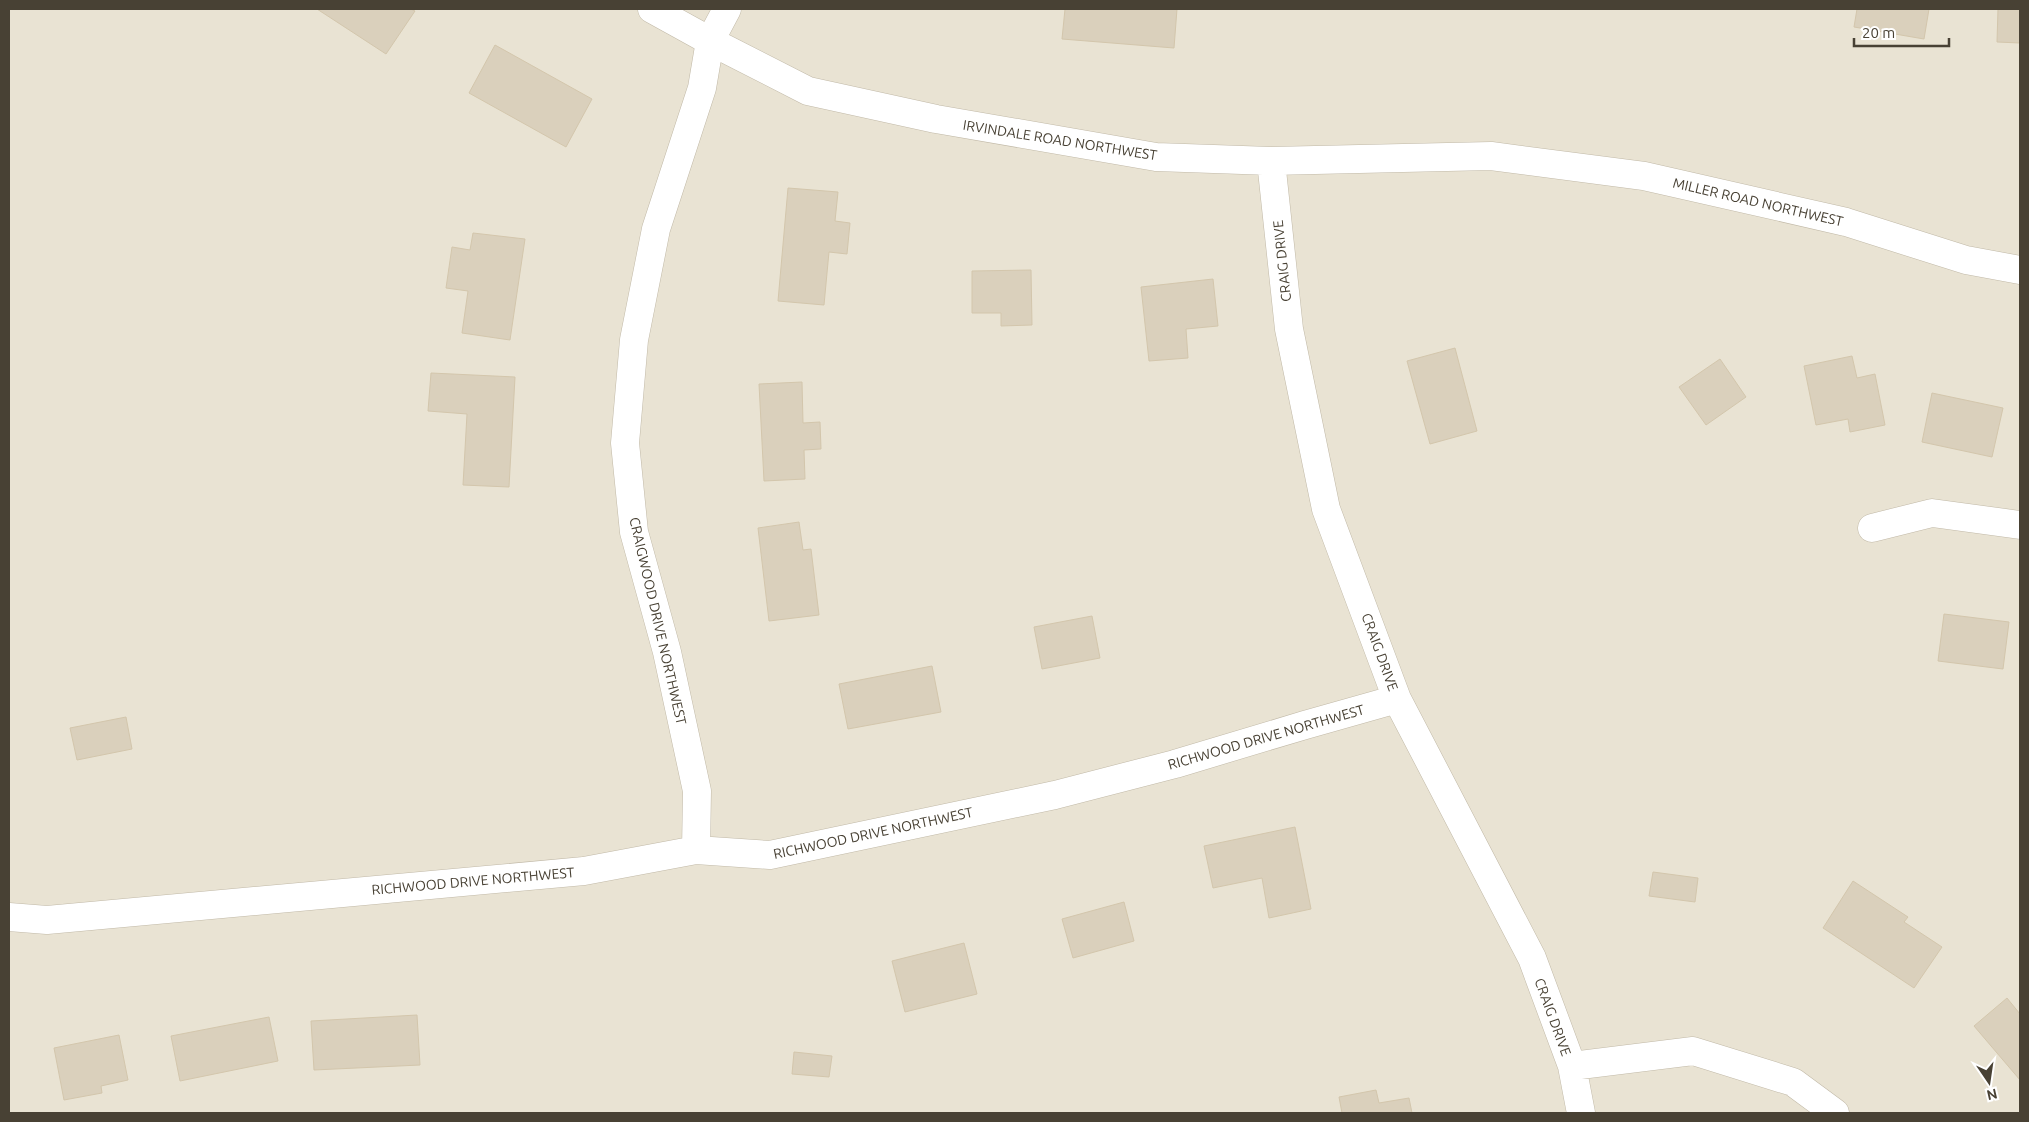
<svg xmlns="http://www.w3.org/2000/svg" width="2029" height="1122" viewBox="0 0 2029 1122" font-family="Ubuntu,sans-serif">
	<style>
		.residential { fill: #e9e3d3 }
		.building { fill: #dad0bc; stroke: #d3c6ac }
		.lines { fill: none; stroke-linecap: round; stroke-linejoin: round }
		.minor-casing { stroke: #c1b9a7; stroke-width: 29 }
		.minor { stroke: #fff; stroke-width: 28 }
		.labels { text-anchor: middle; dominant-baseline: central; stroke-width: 4; stroke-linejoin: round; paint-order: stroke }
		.street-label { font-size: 14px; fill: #484134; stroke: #fff }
	</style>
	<rect width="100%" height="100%" fill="#f4f1e5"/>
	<path class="residential" d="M9 9H2020V1113H9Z"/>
	<path class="building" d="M317 9H411L415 11 386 54Z
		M1065 9H1177L1174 48 1062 39Z
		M1857 9H1929L1924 39 1854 27Z
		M1998 9H2020V43L1997 42Z
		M495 45 592 99 566 147 469 93Z
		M788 188 838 192 835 221 850 223 847 254 829 252 824 305 778 301Z
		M473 233 525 239 510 340 462 333 468 291 446 288 452 247 470 250Z
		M1031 270 1032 325 1001 326V313H972V271Z
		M1213 279 1218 326 1186 329 1188 358 1149 361 1141 287Z
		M1455 348 1477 431 1430 444 1407 361Z
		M1852 356 1857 378 1875 374 1885 425 1850 432 1848 419 1816 425 1804 366Z
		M1720 359 1746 397 1706 425 1679 387Z
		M431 373 515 377 509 487 463 485 467 414 428 411Z
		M802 382 803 423 820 422 821 449 804 450 805 479 764 481 759 384Z
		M1932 393 2003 408 1992 457 1922 442Z
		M799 522 803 550 811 549 819 615 769 621 758 528Z
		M1944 614 2009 622 2003 669 1938 661Z
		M1092 616 1100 658 1042 669 1034 627Z
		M932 666 941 712 848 729 839 684Z
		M126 717 132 749 77 760 70 728Z
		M1295 827 1311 909 1269 918 1262 878 1213 888 1204 846Z
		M1653 872 1698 878 1695 902 1649 896Z
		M1853 881 1908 917 1904 922 1942 947 1914 988 1823 928Z
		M1124 902 1134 941 1073 958 1062 919Z
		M964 943 977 994 905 1012 892 961Z
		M2007 998 2020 1014V1080L1974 1026Z
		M417 1015 420 1065 314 1070 311 1021Z
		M269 1017 278 1061 180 1081 171 1036Z
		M119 1035 128 1080 101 1086 102 1093 64 1100 54 1048Z
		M794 1052 832 1056 829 1077 792 1074Z
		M1376 1090 1379 1103 1409 1098 1412 1113H1342L1339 1097Z"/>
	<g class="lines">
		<g class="minor-casing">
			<path id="minor" d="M652 9 710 41 808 91 936 119 1156 157 1271 161 1491 156 1644 176 1846 222 1966 260 2020 270
				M1271 161 1289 329 1326 509 1397 699 1532 958 1572 1066 1581 1113
				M1872 528 1932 513 2020 525
				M696 850 697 791 667 652 634 532 625 443 634 340 656 229 702 88 710 41 727 9
				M9 917 47 920 584 871 696 850 770 855 1055 795 1175 764 1305 725 1397 699
				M1572 1066 1693 1051 1793 1082 1835 1113"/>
		</g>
		<use href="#minor" class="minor"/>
	</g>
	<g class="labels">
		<g class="street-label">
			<text transform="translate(1060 140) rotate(9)">IRVINDALE ROAD NORTHWEST</text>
			<text transform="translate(1758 202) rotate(13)">MILLER ROAD NORTHWEST</text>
			<text transform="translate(1282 261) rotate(-96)">CRAIG DRIVE</text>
			<text transform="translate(658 621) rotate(77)">CRAIGWOOD DRIVE NORTHWEST</text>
			<text transform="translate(1380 652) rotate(70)">CRAIG DRIVE</text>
			<text transform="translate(1266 737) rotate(-16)">RICHWOOD DRIVE NORTHWEST</text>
			<text transform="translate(873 833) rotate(-12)">RICHWOOD DRIVE NORTHWEST</text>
			<text transform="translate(473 881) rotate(-5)">RICHWOOD DRIVE NORTHWEST</text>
			<text transform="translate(1553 1017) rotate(70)">CRAIG DRIVE</text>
		</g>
	</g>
	<rect width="2029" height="1122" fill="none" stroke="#484134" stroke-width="20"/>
	<g transform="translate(1989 1082) rotate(167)" stroke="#ffffff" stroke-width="4" paint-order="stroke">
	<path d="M0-4L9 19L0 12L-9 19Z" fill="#484134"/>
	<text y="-8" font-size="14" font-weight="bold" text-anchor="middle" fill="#484134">N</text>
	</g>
	<path d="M1854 38v8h95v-8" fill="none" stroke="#484134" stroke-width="2.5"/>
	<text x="1862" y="38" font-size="15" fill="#484134" stroke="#ffffff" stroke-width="4" paint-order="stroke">20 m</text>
</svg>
